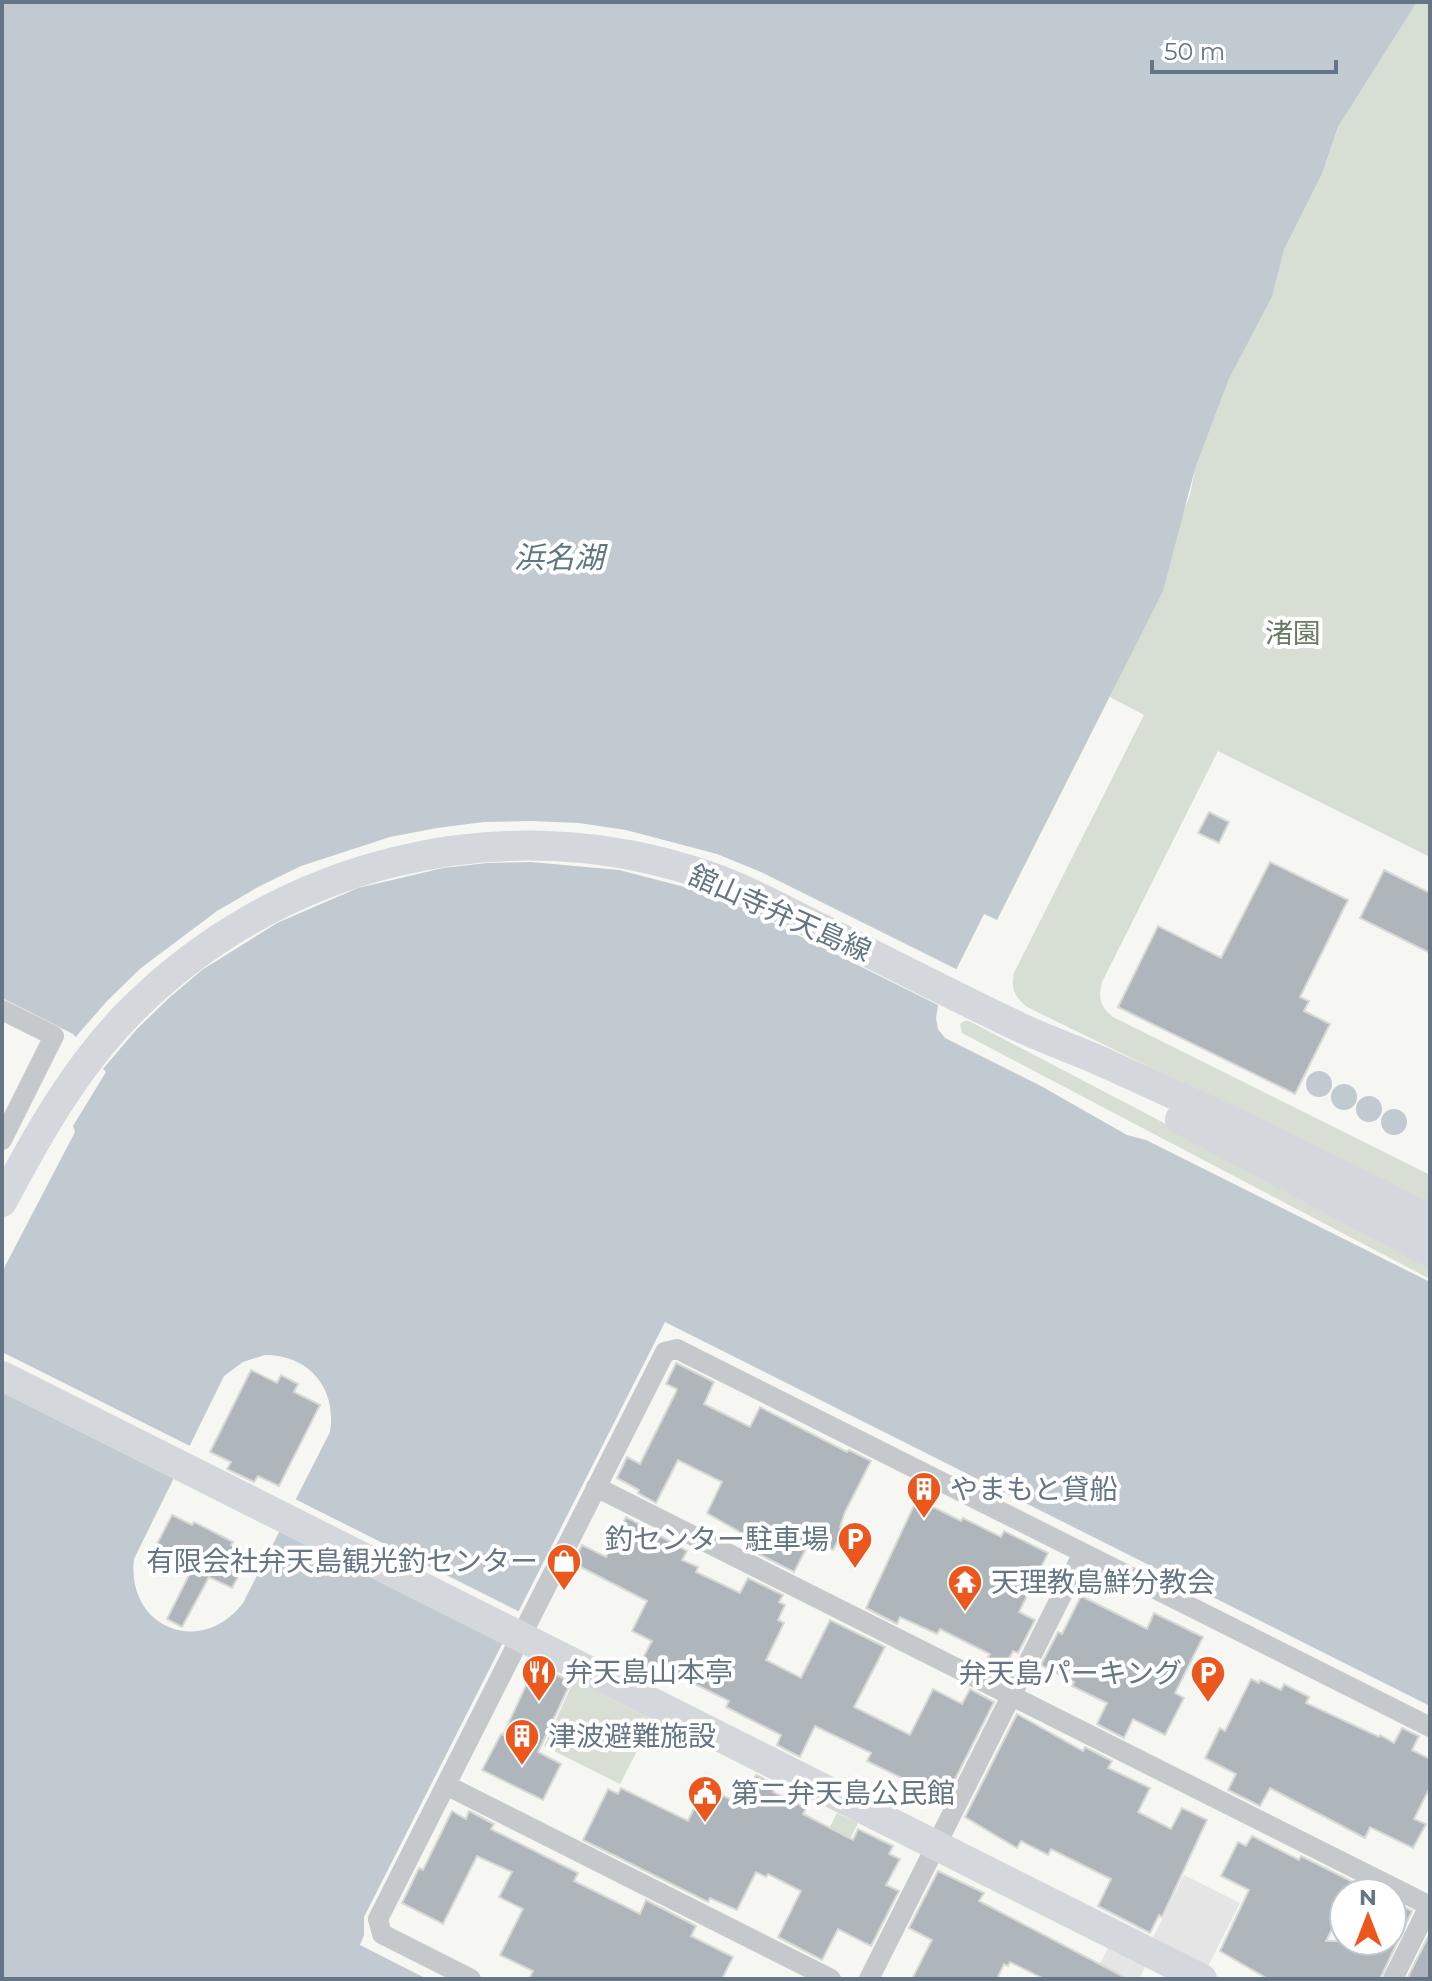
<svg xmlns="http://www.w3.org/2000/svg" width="1432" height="1981" viewBox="0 0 1432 1981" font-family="Montserrat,'Noto Sans JP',sans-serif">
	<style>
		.built { fill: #e4e5e4 }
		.green { fill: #d7ded3 }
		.water { fill: #c0cad0; fill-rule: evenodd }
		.pier { fill: #f6f6f3 }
		.building { fill: #afb6bb; stroke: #d8d8d5; stroke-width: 2 }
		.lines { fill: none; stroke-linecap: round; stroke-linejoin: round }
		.street { stroke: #c6c9cc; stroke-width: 20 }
		.secondary { stroke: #d4d8dd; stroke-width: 30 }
		.labels { text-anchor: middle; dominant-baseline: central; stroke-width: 8; stroke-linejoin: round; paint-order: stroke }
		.park-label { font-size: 28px; fill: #677c63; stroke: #fff }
		.street-label { font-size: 28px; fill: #647585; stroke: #fff }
		.poi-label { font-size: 28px; fill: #647585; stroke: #fff; text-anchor: start }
		.water-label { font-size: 30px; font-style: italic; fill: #5f7782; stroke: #fff }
	</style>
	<rect width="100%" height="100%" fill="#f6f6f3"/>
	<path class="built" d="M1184 1875 1240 1903 1208 1966 1153 1938Z
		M1108 1948 1145 1967 1139 1979H1092Z"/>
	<path class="green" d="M1417 2H1430V857L1218 751 1102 982C1098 998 1100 1006 1113 1017L1430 1175V1204L1027 1007C1014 996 1011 990 1014 973L1144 715 1110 697 1190 495 1195 469 1229 379 1272 297 1284 250 1322 174 1338 127Z
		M964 1021H969L1430 1262V1279L962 1033 960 1024Z
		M574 1680 653 1720 620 1784 544 1746Z
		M837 1813 858 1823 831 1877 810 1866Z"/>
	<path class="water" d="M2 2H1417L1338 127 1322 174 1284 250 1272 297 1229 379 1195 469 1163 591 997 920 984 914 938 1006 936 1018 938 1029 945 1038 1041 1086 1127 1135 1146 1140 1430 1282V1706L665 1322 364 1917V1935L360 1945 427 1979H2V1272L75 1132 73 1126 106 1072 73 1034 2 998ZM265 1355C310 1355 337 1389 330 1432L243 1603C201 1658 126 1628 134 1559L224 1376 243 1362Z
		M1306 1084a13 13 0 1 1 26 0a13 13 0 1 1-26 0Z
		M1331 1097a13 13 0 1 1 26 0a13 13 0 1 1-26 0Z
		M1356 1109a13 13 0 1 1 26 0a13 13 0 1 1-26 0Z
		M1381 1122a13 13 0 1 1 26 0a13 13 0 1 1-26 0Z"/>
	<path class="pier" d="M531 821 579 823 626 830 717 854 761 872 960 971 942 1007 745 909 704 892 619 870 531 862 487 863 443 868 358 888 277 923 202 970 169 998 137 1029 102 1070 73 1040 107 1001 141 968 217 911 258 887 301 866 390 837 437 828 484 822Z
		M2 1352 192 1447 177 1478 2 1390Z
		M295 1499 522 1613 506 1644 279 1530Z"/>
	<path class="building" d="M1209 812 1229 822 1219 843 1198 833Z
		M1270 862 1348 900 1300 997 1309 1001 1304 1011 1330 1024 1295 1094 1118 1007 1158 926 1221 958Z
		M1384 870 1430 893V953L1360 918Z
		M676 1363 714 1382 704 1404 750 1427 760 1407 847 1452 849 1450 871 1461 845 1512 840 1527 844 1529 833 1550 811 1539 794 1572 759 1554 764 1546 707 1513 722 1482 678 1460 656 1503 638 1493 639 1490 617 1478 627 1457 640 1464 676 1392 677 1389 666 1384Z
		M251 1370 277 1383 281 1375 298 1384 294 1392 320 1405 279 1486 258 1476 254 1482 227 1469 231 1462 210 1452Z
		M917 1499 961 1521 963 1518 1001 1537 1004 1531 1048 1553 1019 1612 1035 1620 1018 1653 1013 1651 1000 1676 983 1667 990 1654 940 1629 937 1634 900 1617 897 1624 866 1608Z
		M172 1515 192 1525 194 1522 233 1542 231 1545 250 1554 232 1588 209 1577 182 1627 167 1619 194 1565 156 1546Z
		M626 1517 687 1551 682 1560 698 1567 696 1572 740 1593 748 1578 783 1595 779 1602 785 1605 778 1620 784 1623 766 1660 801 1678 830 1620 885 1647 854 1707 910 1735 933 1689 962 1704 970 1689 994 1702 945 1799 867 1761 871 1753 815 1726 800 1757 777 1745 781 1735 726 1707 729 1701 677 1675 671 1686 637 1669 652 1641 632 1631 647 1601 573 1563 582 1545 606 1557Z
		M1081 1596 1147 1629 1154 1613 1203 1637 1175 1693 1184 1698 1165 1735 1133 1719 1124 1738 1097 1724 1107 1703 1072 1686 1074 1682 1041 1665 1058 1632 1062 1634Z
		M536 1664 571 1682 538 1752 561 1764 543 1800 482 1770 501 1734 503 1735Z
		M1251 1679 1259 1683 1260 1680 1281 1690 1284 1684 1309 1697 1306 1703 1379 1737 1380 1735 1394 1743 1402 1728 1419 1736 1412 1750 1430 1759V1787L1414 1819 1426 1824 1413 1848 1370 1827 1365 1838 1270 1788 1260 1806 1228 1790 1236 1774 1205 1758 1220 1728 1225 1731Z
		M1017 1714 1083 1751 1085 1747 1112 1761 1108 1768 1150 1788 1138 1812 1171 1829 1182 1808 1207 1820 1162 1917 1159 1915 1150 1933 1098 1906 1111 1879 1051 1849 1048 1855 1021 1841 1017 1848 965 1817Z
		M756 1775 776 1785 773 1792 806 1808 803 1814 853 1840 858 1829 893 1846 889 1854 900 1859 886 1885 899 1891 871 1946 838 1929 822 1960 778 1937 801 1891 768 1874 766 1877 756 1872 737 1910 710 1898 708 1902 583 1840 608 1789 618 1794 621 1788 688 1821 704 1788 742 1804Z
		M452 1811 466 1819 469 1811 494 1824 491 1829 578 1873 574 1881 640 1914 646 1900 696 1926 691 1936 733 1957 722 1979H529L533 1971 500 1955 523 1909 499 1897 512 1872 477 1856 443 1924 402 1903 419 1868 423 1870Z
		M1252 1836 1299 1860 1301 1856 1355 1883 1350 1893H1344V1905L1326 1941H1392V1901L1412 1911 1380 1979H1268L1220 1951 1249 1890 1221 1876 1238 1842 1246 1846Z
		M938 1871 984 1893 979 1901 1128 1979H1044L1010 1962 1008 1966 1004 1964 997 1979H912L932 1940 909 1928Z
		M1430 1933V1979H1412L1408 1977Z"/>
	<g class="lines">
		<path class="street" d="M2 1010 54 1036 2 1140
			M596 1487 1430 1906
			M446 1785 831 1979
			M471 1979 382 1934 378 1919 665 1352 677 1349 1430 1727
			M869 1979 1083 1553
			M1393 1979 1430 1904"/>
		<path class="secondary" d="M1180 1119 1430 1252
			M2 1202C37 1136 74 1070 126 1016 276 861 505 805 708 876 748 890 784 910 822 929 886 961 950 994 1015 1025 1045 1040 1077 1050 1107 1064 1216 1113 1324 1165 1430 1219
			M2 1376 1202 1979"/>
	</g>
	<defs>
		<g id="building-pin" transform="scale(1.8)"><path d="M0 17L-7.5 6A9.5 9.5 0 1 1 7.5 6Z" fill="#ec571d" stroke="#fff"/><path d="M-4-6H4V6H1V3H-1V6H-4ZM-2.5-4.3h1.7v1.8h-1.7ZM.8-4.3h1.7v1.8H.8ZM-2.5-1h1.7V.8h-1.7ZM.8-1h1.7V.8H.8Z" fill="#fff"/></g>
		<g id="parking-pin" transform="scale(1.8)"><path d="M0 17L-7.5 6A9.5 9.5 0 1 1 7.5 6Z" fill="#ec571d" stroke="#fff"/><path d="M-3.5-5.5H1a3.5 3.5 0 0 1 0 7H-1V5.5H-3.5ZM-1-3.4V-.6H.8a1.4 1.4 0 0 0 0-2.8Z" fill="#fff"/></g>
		<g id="shop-pin" transform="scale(1.8)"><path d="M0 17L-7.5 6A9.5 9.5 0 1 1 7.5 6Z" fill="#ec571d" stroke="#fff"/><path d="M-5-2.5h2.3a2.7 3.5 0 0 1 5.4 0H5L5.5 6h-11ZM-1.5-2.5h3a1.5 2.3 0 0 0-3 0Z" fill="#fff"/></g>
		<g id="temple-pin" transform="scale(1.8)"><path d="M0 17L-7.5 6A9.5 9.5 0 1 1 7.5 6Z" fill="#ec571d" stroke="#fff"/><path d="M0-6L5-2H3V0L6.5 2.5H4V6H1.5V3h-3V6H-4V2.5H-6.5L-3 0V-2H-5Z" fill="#fff"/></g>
		<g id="restaurant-pin" transform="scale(1.8)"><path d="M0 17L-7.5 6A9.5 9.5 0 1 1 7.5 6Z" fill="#ec571d" stroke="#fff"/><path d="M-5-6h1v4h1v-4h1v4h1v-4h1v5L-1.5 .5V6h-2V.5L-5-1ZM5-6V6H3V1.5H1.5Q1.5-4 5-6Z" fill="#fff"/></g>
		<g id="civic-pin" transform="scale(1.8)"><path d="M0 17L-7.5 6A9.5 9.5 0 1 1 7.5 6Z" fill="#ec571d" stroke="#fff"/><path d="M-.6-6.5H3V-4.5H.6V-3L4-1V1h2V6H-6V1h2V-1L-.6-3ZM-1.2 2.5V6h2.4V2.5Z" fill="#fff"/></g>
	</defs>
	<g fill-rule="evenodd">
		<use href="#building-pin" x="924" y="1489"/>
		<use href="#parking-pin" x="855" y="1539"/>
		<use href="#shop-pin" x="564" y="1561"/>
		<use href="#temple-pin" x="965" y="1582"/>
		<use href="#restaurant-pin" x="539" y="1672"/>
		<use href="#parking-pin" x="1208" y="1673"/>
		<use href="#building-pin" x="522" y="1736"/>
		<use href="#civic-pin" x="705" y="1793"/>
	</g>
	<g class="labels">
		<g class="park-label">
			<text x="1293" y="633">渚園</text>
		</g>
		<g class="street-label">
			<text transform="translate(780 913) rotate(24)">舘山寺弁天島線</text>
		</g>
		<g class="poi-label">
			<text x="950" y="1489">やまもと貸船</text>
			<text x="829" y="1539" text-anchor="end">釣センター駐車場</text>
			<text x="538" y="1561" text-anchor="end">有限会社弁天島観光釣センター</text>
			<text x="991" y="1582">天理教島鮮分教会</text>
			<text x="565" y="1672">弁天島山本亭</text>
			<text x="1182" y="1673" text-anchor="end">弁天島パーキング</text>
			<text x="548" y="1736">津波避難施設</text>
			<text x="731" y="1793">第二弁天島公民館</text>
		</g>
		<g class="water-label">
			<text x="559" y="557">浜名湖</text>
		</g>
	</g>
	<rect width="1432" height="1981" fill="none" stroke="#647585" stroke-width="8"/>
	<g transform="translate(1368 1917)"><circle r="38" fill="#ffffff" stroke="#c1c8ce" stroke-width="2"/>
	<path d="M0-6L14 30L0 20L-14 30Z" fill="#ec571d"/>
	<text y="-12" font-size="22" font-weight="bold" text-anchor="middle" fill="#647585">N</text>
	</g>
	<path d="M1152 60v12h184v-12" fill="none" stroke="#647585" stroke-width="4"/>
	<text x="1164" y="60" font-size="24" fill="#647585" stroke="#ffffff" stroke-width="6" paint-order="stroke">50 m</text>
</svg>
